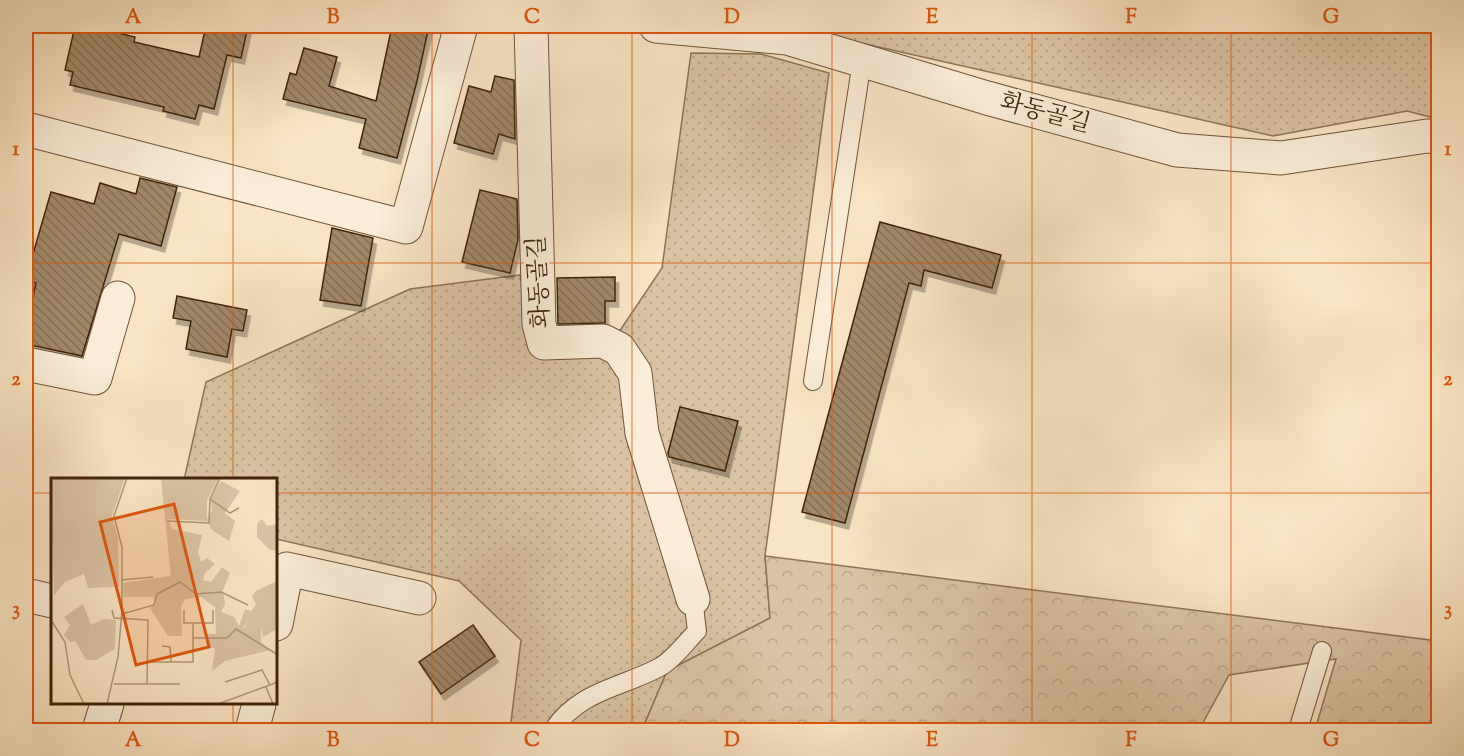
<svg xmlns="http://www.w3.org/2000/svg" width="1464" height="756" viewBox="0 0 1464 756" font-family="'Sorts Mill Goudy','Noto Serif KR',serif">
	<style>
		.green { fill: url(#green-dots); stroke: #8e7456; stroke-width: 1.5 }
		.forest { fill: url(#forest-crowns); stroke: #8e7456; stroke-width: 1.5 }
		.building { fill: url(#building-back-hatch); stroke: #412408; stroke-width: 1.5; filter: url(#shadow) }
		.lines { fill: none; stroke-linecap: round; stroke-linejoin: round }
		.lane-casing { stroke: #6f5437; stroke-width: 20 }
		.street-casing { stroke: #6f5437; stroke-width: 35 }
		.lane { stroke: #fbedd8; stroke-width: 18 }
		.street { stroke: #fbedd8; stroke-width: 33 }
		.grid { fill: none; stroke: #e0560c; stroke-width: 1.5; stroke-opacity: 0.55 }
		.labels { text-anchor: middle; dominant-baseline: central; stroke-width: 5; stroke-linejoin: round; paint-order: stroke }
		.street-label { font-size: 24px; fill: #412408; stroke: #fbedd8 }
		.inset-road { fill: none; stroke: #af9778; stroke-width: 1.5 }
		.view { fill: #e0560c; fill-opacity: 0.15; stroke: #e0560c; stroke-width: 3 }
		.inset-edge { fill: none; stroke: #412408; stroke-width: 3 }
		.neatline { fill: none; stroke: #e0560c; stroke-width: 2 }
		.grid-label { font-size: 20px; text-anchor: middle; font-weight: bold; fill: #e0560c }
	</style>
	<defs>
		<pattern id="green-dots" width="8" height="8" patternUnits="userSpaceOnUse" patternTransform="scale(1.5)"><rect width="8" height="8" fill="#dac3a3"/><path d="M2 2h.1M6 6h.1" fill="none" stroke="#bca78b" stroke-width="1.8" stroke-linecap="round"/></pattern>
		<pattern id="forest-crowns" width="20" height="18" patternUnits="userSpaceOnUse" patternTransform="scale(1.5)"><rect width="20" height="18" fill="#dac3a3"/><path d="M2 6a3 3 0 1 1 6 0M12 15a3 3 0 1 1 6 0" fill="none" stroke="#bca78b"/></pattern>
		<pattern id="building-back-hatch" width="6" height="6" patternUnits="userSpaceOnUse" patternTransform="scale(1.5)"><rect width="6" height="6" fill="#a18869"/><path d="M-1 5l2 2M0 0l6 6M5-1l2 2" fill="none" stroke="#856f54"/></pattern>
		<filter id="shadow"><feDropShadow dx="3.5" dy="6" stdDeviation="0" flood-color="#0004"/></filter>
	</defs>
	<rect width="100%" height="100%" fill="#f9e4c3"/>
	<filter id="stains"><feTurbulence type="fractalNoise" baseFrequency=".00333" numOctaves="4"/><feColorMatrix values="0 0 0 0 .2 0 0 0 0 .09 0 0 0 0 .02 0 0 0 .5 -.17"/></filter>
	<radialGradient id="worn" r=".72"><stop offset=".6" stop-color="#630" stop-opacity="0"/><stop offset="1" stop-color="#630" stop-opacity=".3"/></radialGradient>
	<path class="green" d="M805 26H1438V119L1407 111 1273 136 799 29Z
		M691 53 761 54 829 73 765 556 770 618 667 671 642 730H510L521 640 459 581 276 539V480H184L206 382 410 289 520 275 537 349 617 335 662 268Z"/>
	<path class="forest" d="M765 556 1438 641V730H1315L1336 659 1229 675 1199 730H642L667 671 770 618Z"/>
	<path class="building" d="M75 26H88L135 37 134 42 199 57 206 26H248L241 58 227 55 214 109 199 105 195 119 163 111 164 107 70 85 73 72 65 70Z
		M392 26H429L417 81 397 158 359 148 366 119 283 99 290 73 296 75 304 48 337 57 329 86 376 101Z
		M495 76 514 80 515 139 499 134 493 154 454 143 469 86 491 92Z
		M140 178 177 187 161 246 119 234 82 356 26 344V329L36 283 26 280V278L51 192 94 204 100 183 136 194Z
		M480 190 517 199 518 240 510 273 462 262Z
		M880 222 1001 255 992 288 924 270 921 286 909 283 845 523 802 512Z
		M332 228 373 238 361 306 320 300Z
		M615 277V301H605V323L558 324 557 278Z
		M177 296 247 310 243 331 232 329 227 357 186 349 191 321 173 318Z
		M680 407 738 421 725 471 669 457 668 453Z
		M473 625 495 656 441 694 419 662Z"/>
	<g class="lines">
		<g class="lane-casing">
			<path id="lane" d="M811 45 827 26
				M813 381 862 61
				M553 730C580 690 621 688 660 667 674 659 686 642 697 631L693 599
				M1298 730 1322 651"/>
		</g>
		<g class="street-casing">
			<path id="street" d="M531 26 539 324 544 343 603 341 619 349 635 373 642 433 693 599
				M656 26 787 38 987 98 1177 150 1281 158 1427 136 1438 137
				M26 129 406 227 461 26
				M26 364 95 378 118 298
				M26 595 52 601
				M276 624 287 569 419 598
				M99 730 107 704
				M252 730 259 704"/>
		</g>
		<use href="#lane" class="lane"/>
		<use href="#street" class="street"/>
	</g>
	<path class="grid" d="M233 26V480M432 26V730M632 26V730M832 26V730M1032 26V730M1231 26V730M26 263H1438M26 493H52M276 493H1438M233 704V730"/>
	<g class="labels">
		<g class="street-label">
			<text transform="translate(1045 114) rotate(15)">화동골길</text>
			<text transform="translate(540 282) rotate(-93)">화동골길</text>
		</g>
	</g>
	<g transform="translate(51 478)">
		<rect width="226" height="226" fill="#f9e4c3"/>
		<path d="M0 0H74L61 38 67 60 68 109 37 110 33 96 14 104 3 117ZM170 3 189 13 174 35 161 33 160 19ZM171 89 179 95 172 112 174 126 170 134 183 139 188 148 194 131 197 142 193 150 219 172 174 183 161 193 164 170 156 169V156H165L164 129 150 119 134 121 130 128 131 158H117L99 130 105 126 102 119H73L72 105 126 97 149 108 152 102 160 104Z" fill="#dac3a3"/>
		<path d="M110 0H168L156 22V41L161 33H171L184 43 178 63 161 52 156 43 117 41 121 51 151 57 147 74 150 84 156 80 164 86 154 95 150 108 134 106 126 97 120 99ZM211 41 216 48 226 46V73L219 72 206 59V46ZM23 45 27 52 48 47 46 94 34 96 22 90 20 76 10 65 0 63V56L16 54ZM226 103V151L212 159 209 144 197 142 194 131 200 133 205 127 201 118 205 113ZM32 126 40 147 53 141 65 142 64 171 45 182H35L24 163 19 164 13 157 19 147 13 139Z" fill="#dac3a3"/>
		<path d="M197 142 210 143V165L192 155Z" fill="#dac3a3"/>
		<path class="inset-road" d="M159 21 179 35 188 30M116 43 158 45 159 21 169 0M70 102 102 99M61 132 63 140 97 142 96 206H63M71 136 103 127 106 116 129 104 145 116 170 114 197 127M0 142 14 164 19 197 33 226M142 145H162V132M142 160H176L185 151 227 177M111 168 119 169 120 184M97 184H142V145H133V132M174 204 211 192 219 207M96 206H129M215 209 222 226M56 226 67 179 71 132V69L63 38 76 0M167 226 227 204"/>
		<path class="view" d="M123 26 158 169 85 187 49 44Z"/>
		<rect width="226" height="226" class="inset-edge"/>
	</g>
	<rect width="1464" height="756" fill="none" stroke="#f9e4c3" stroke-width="66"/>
	<rect x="33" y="33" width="1398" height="690" class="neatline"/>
	<g class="grid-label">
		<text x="133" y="23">A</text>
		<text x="333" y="23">B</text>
		<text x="532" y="23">C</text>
		<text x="732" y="23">D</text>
		<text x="932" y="23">E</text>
		<text x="1131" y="23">F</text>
		<text x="1331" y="23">G</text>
		<text x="16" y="155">1</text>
		<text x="1448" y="155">1</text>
		<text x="16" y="385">2</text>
		<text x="1448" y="385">2</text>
		<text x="16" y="615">3</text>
		<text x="1448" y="615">3</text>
		<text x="133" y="746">A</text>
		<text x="333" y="746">B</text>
		<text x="532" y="746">C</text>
		<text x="732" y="746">D</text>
		<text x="932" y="746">E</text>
		<text x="1131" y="746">F</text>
		<text x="1331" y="746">G</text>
	</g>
	<rect width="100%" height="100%" filter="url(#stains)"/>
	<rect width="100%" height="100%" fill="url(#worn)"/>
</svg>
